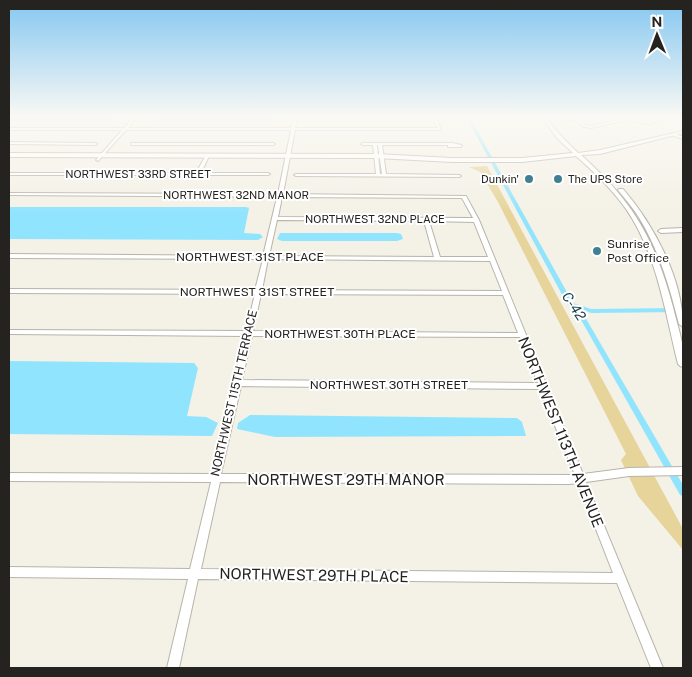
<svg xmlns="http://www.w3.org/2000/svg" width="692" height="677" viewBox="0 0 692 677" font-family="'Public Sans',sans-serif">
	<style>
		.green { fill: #e6d49b }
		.water { fill: #91e4fe }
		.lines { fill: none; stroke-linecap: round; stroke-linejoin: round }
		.canal { fill: #91e4fe; fill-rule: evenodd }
		.minor-casing { stroke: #b7b4aa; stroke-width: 2 }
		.major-casing { stroke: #b7b4aa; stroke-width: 2 }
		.minor { fill: #fff; fill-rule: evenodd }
		.major { fill: #fff; fill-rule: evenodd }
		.poi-dot { fill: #3f8093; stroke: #fff; stroke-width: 2 }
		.labels { text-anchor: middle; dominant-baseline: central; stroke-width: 4; stroke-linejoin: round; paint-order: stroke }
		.far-street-label { font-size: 11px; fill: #252320; stroke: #fff }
		.far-poi-label { font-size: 11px; fill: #252320; stroke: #fff; text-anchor: end }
		.poi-label { font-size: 12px; fill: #252320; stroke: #fff; text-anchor: start }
		.street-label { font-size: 12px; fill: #252320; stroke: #fff }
		.water-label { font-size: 14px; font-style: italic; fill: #1e4450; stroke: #fff }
		.near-street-label { font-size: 15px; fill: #252320; stroke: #fff }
	</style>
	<rect width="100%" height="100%" fill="#f4f1e6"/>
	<path class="green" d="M487 166 683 529V550L638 496 621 460 626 454 498 202 480 172 469 167Z"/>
	<path class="water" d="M9 118H113L110 121H9Z
		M156 118H274L271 121H156Z
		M9 207H246L249 208 244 233 260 234 263 237 258 240 9 239Z
		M280 233H397L401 234 403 239 397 241H282L277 239Z
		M9 361 194 363 198 368 187 416 206 417 218 423 212 436 9 434Z
		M250 415 517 418 522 422 526 436 275 437 237 429 238 423Z"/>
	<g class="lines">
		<path class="canal" d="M467 118H470L573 303 591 309 683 308V312L591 313 578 308 585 317 683 485V496L680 495 580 318 566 302Z"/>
		<g class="minor-casing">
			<path id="minor" d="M133 118H137L128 128H291L293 118H297L295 128H438L432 118H436L441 130H295L283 194 466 196 479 220 583 474 629 468 683 467V475L629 476 586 482 663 668H651L617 583 198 579 179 668H167L188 579 9 577V567L190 569 211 482 9 481V473L212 474 233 385 232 383 234 381 245 336 9 334V330L246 331 255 294 9 293V289L255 290 263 259 9 258V254L263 256 277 197 9 195V193L278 194 291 130H126L98 161 96 160 97 159 122 130H9V128H124ZM282 197 462 198 473 218 278 217ZM277 220 424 221 434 257 269 256ZM429 221 474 222 488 257H440ZM268 259 490 261 502 291 262 290ZM261 294 503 295 518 333 253 331ZM252 336 520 337 538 383 242 380ZM241 386 540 389 575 475 221 474ZM220 482 569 484 578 483 613 573 201 569Z
				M548 118H578L584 124 591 126 628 118 648 122 662 118H667L648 124 628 120 591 128 582 126 576 120 550 119Z
				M675 134 683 137V139L674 136 673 135Z
				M9 142 95 143 97 144 95 145 9 144Z
				M132 143H273L275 144 273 145H131V143Z
				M362 143H452L461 145 462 146 460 147H448V145H382L386 174 459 175 461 176 459 177 296 176 294 175 296 174H376L373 145H363L361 144ZM377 145H378L382 174H380Z
				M206 155 209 156 201 173H268L270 174 268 175H9V173H196Z
				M683 228V232L661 233 658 231 661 229Z"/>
		</g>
		<g class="major-casing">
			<path id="major" d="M542 118H546L561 136 578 153 600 150 683 131V133L600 154 581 155C634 202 655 240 673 307 676 320 681 335 683 348 684 354 683 361 683 367L680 366 678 364C665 312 657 254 626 209 612 189 594 172 576 156L522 162H452L376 158 9 157V153L376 154 452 158H522L573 153 557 138Z
				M619 189H623C654 225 683 279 683 327L679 324C670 289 660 253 641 221 635 210 626 200 618 190Z"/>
		</g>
		<use href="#minor" class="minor"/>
		<use href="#major" class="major"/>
	</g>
	<linearGradient id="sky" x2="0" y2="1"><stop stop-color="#85c7f1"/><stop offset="0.55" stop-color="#faf9f4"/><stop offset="1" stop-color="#faf9f4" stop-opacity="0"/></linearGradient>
	<rect width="692" height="213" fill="url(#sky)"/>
	<g class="poi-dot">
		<circle cx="529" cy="179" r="5"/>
		<circle cx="558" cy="179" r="5"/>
		<circle cx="597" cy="251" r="5"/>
	</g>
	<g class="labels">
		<g class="far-street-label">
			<text x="138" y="174">NORTHWEST 33RD STREET</text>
			<text x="236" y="195">NORTHWEST 32ND MANOR</text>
			<text x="375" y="219">NORTHWEST 32ND PLACE</text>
		</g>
		<g class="far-poi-label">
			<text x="519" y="179">Dunkin'</text>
			<text x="568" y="179" text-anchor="start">The UPS Store</text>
		</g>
		<g class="poi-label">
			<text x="607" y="244">Sunrise<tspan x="607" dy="14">Post Office</tspan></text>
		</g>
		<g class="street-label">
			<text x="250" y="257">NORTHWEST 31ST PLACE</text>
			<text x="257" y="292">NORTHWEST 31ST STREET</text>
			<text x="340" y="334">NORTHWEST 30TH PLACE</text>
			<text x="389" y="385">NORTHWEST 30TH STREET</text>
			<text transform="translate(234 393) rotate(-77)">NORTHWEST 115TH TERRACE</text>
		</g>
		<g class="water-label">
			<text transform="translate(574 306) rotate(56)">C-42</text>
		</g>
		<g class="near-street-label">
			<text transform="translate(561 432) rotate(68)">NORTHWEST 113TH AVENUE</text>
			<text x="346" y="479">NORTHWEST 29TH MANOR</text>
			<text transform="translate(314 575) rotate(1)">NORTHWEST 29TH PLACE</text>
		</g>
	</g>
	<rect width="692" height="677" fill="none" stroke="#252320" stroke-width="20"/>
	<g transform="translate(657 35) rotate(359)" stroke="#ffffff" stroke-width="4" paint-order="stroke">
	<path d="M0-4L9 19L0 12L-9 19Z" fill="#252320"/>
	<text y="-8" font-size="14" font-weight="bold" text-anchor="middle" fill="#252320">N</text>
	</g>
</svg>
